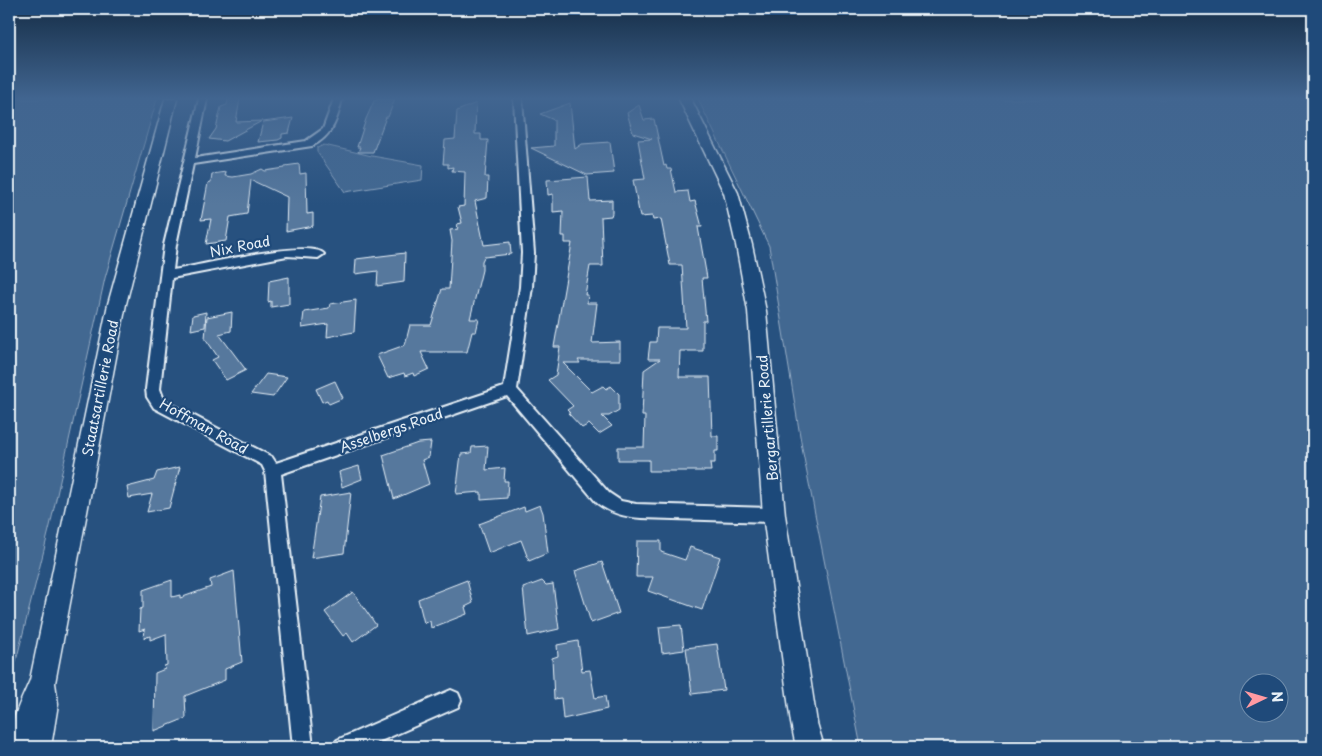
<svg xmlns="http://www.w3.org/2000/svg" width="1322" height="756" viewBox="0 0 1322 756" font-family="'Playpen Sans',sans-serif">
	<style>
		.green { fill: #436891; stroke: #96acc4; fill-rule: evenodd }
		.building { fill: #57789d; stroke: #e8f1f8 }
		.lines { fill: none; stroke-linecap: round; stroke-linejoin: round }
		.street-casing { stroke: #e8f1f8; stroke-width: 4 }
		.secondary-casing { stroke: #e8f1f8; stroke-width: 3 }
		.street { fill: #1f4a7a; fill-rule: evenodd }
		.secondary { fill: #1f4a7a; fill-rule: evenodd }
		.labels { text-anchor: middle; dominant-baseline: central; stroke-width: 4.5; stroke-linejoin: round; paint-order: stroke }
		.street-label { font-size: 14px; fill: #e8f1f8; stroke: #1f4a7a }
	</style>
	<rect width="100%" height="100%" fill="#27517f"/>
	<filter id="ink" filterUnits="userSpaceOnUse"><feTurbulence type="fractalNoise" baseFrequency=".02" numOctaves="2"/><feDisplacementMap in="SourceGraphic" scale="10" xChannelSelector="R" yChannelSelector="G"/><feConvolveMatrix kernelMatrix="1 2 1 2 8 2 1 2 1" color-interpolation-filters="sRGB"/></filter>
	<g filter="url(#ink)">
		<path class="green" d="M9 99H157L105 278 50 526 9 689Z
			M698 99H1313V747H861L802 448 769 246ZM1250 684H1280V714H1250Z
			M324 145 372 156 423 165 422 180 345 192 317 152V148Z"/>
		<path class="building" d="M228 99H240L236 122 262 121 225 141 209 139 216 129 221 107 227 105Z
			M379 99H395L388 117H386L373 152H358L360 147H357L366 119 374 101Z
			M476 103 475 134H481V140H488L485 177H488L487 198 475 201 484 245 510 242 511 254 484 257 482 261V270L470 319H479L476 332H472L467 352H421L429 369 414 376 413 373 405 376 404 373 388 378 377 355 405 345 410 325H431L442 289H449L452 241 450 230 458 229 457 224 462 223 458 207 464 206 465 172 452 171 453 167 448 168V164H443L445 140 455 139 457 111Z
			M570 103 575 149 582 144 610 142 614 173 587 175 531 148 554 146V120L540 114Z
			M639 105 644 120 654 119 664 166 666 165 667 169H671L676 192 688 191 690 202 695 201 702 227H698L707 278H702L706 321H703V351H680L679 377H710L712 436H718V451H715V463H710L711 471H649V460H618V447H644L645 416H642L644 370 660 359H648L650 342H656L657 328H686L682 265H670L661 219 653 220 652 216 640 217 633 180 645 179 638 140 652 139 633 133 627 113Z
			M293 118 289 133 282 134V138L278 140 258 142 263 122Z
			M299 164 300 174 306 173 307 214 313 213V226L286 231 287 197 251 180 247 214 230 217 226 241 206 244 211 219 201 220 208 183 211 182 212 174 226 172 225 176 233 177 251 174 262 169 265 171 285 168V166Z
			M588 177 590 201 612 200V213L611 216 601 217 603 266H590L585 295H588L587 303H597L592 343 620 342V360H578L580 363H563L592 392 603 386 606 389 611 386 619 394V410L609 416H602L612 426 599 434 589 424 582 428 568 413H570L567 410 573 406 548 380 556 375 560 347H554L572 243H565V236H562L563 211 553 212V194L548 195 547 180Z
			M405 253 404 282 377 286 378 271 355 274 356 259Z
			M289 277V304L271 307V301L268 302 269 281Z
			M356 300 354 332 327 337 328 324 302 328 304 312 329 308 330 304Z
			M206 312 205 327 191 330 193 315Z
			M232 312 231 331 219 334 246 370 226 380 212 360 218 357 205 338 207 317Z
			M266 374 287 377 273 397 251 394Z
			M335 381 343 398 329 404 327 400 322 402 316 389Z
			M431 442 429 457 422 460 429 484 394 499 383 455 418 443Z
			M488 446 486 470 505 468 504 481H508L507 498 481 500V492L456 494 461 454 471 453 472 447Z
			M359 466 362 479 342 487 339 472Z
			M180 467 169 508 147 512 152 494 129 498 127 487 154 480 157 472Z
			M351 492 344 553 311 558 320 497Z
			M540 505 543 513 548 553 529 561 521 540 489 553 479 524 524 507 525 511Z
			M637 541H661V552L685 560 690 547 720 557 702 610 648 591 653 577H636Z
			M602 562 619 613 591 623 575 571Z
			M234 571 242 662 225 669V680L185 696 186 718 154 731 155 673 165 669 164 666 167 665 166 634 150 640V636L144 638 145 629 139 631 140 609 143 608V590L172 580V597L180 595V598L211 587 210 580Z
			M467 580 473 603 465 607 467 614 431 628 430 621 424 623 418 599Z
			M542 581 546 585 553 584 559 629 528 636 523 588Z
			M353 592 376 625 353 642 347 633 343 636 325 612Z
			M681 625 684 650 662 653 659 627Z
			M578 641 582 671 590 670 595 698 605 696 607 709 563 719 561 698 554 699 552 658 558 656 557 645Z
			M717 644 724 690 692 694 686 648Z"/>
		<g class="lines">
			<g class="street-casing">
				<path id="street" d="M199 99H207L195 158 306 141 323 129 334 99H342C337 120 333 135 312 146L193 164 176 245 173 270C197 266 310 238 324 254L318 258 287 256 172 278 160 389 164 400 272 457 276 463 504 387 520 287 522 253 514 99H522L534 253 532 287 517 389 609 493 621 501 636 504 774 508 780 510 782 515 780 520 774 522 641 518C625 517 610 513 597 503L507 396 281 474 313 747H293L265 471 262 465 154 408 147 397 146 389 164 245Z
					M451 690 458 693 461 700 458 707 367 747H334L337 740Z"/>
			</g>
			<g class="secondary-casing">
				<path id="secondary" d="M165 99H177L126 304 55 683 58 704 51 747H9C9 723 21 701 30 680L108 304Z
					M679 99H691L738 193 752 245 766 311 785 515 817 723 824 747H796L791 723 763 515 748 311 736 245 724 193Z"/>
			</g>
			<use href="#street" class="street"/>
			<use href="#secondary" class="secondary"/>
		</g>
	</g>
	<linearGradient id="sky" x2="0" y2="1"><stop stop-color="#152d46"/><stop offset="0.48" stop-color="#416590"/><stop offset="1" stop-color="#416590" stop-opacity="0"/></linearGradient>
	<rect width="1322" height="205" fill="url(#sky)"/>
	<g class="labels">
		<g class="street-label">
			<text transform="translate(240 246) rotate(-11)">Nix Road</text>
			<text transform="translate(100 388) rotate(-79)">Staatsartillerie Road</text>
			<text transform="translate(767 418) rotate(-95)">Bergartillerie Road</text>
			<text transform="translate(204 426) rotate(29)">Hoffman Road</text>
			<text transform="translate(391 430) rotate(-19)">Asselbergs Road</text>
		</g>
	</g>
	<rect width="1322" height="756" fill="none" stroke="#1f4a7a" stroke-width="30"/>
	<rect x="15" y="15" width="1292" height="726" fill="none" stroke="#e8f1f8" stroke-width="2" filter="url(#ink)"/>
	<g transform="translate(1264 698) rotate(85)"><circle r="24" fill="#1f4a7a" stroke="#6f8dac"/>
	<path d="M0-4L9 19L0 12L-9 19Z" fill="#ff9aa2"/>
	<text y="-8" font-size="14" font-weight="bold" text-anchor="middle" fill="#e8f1f8">N</text>
	</g>
</svg>
